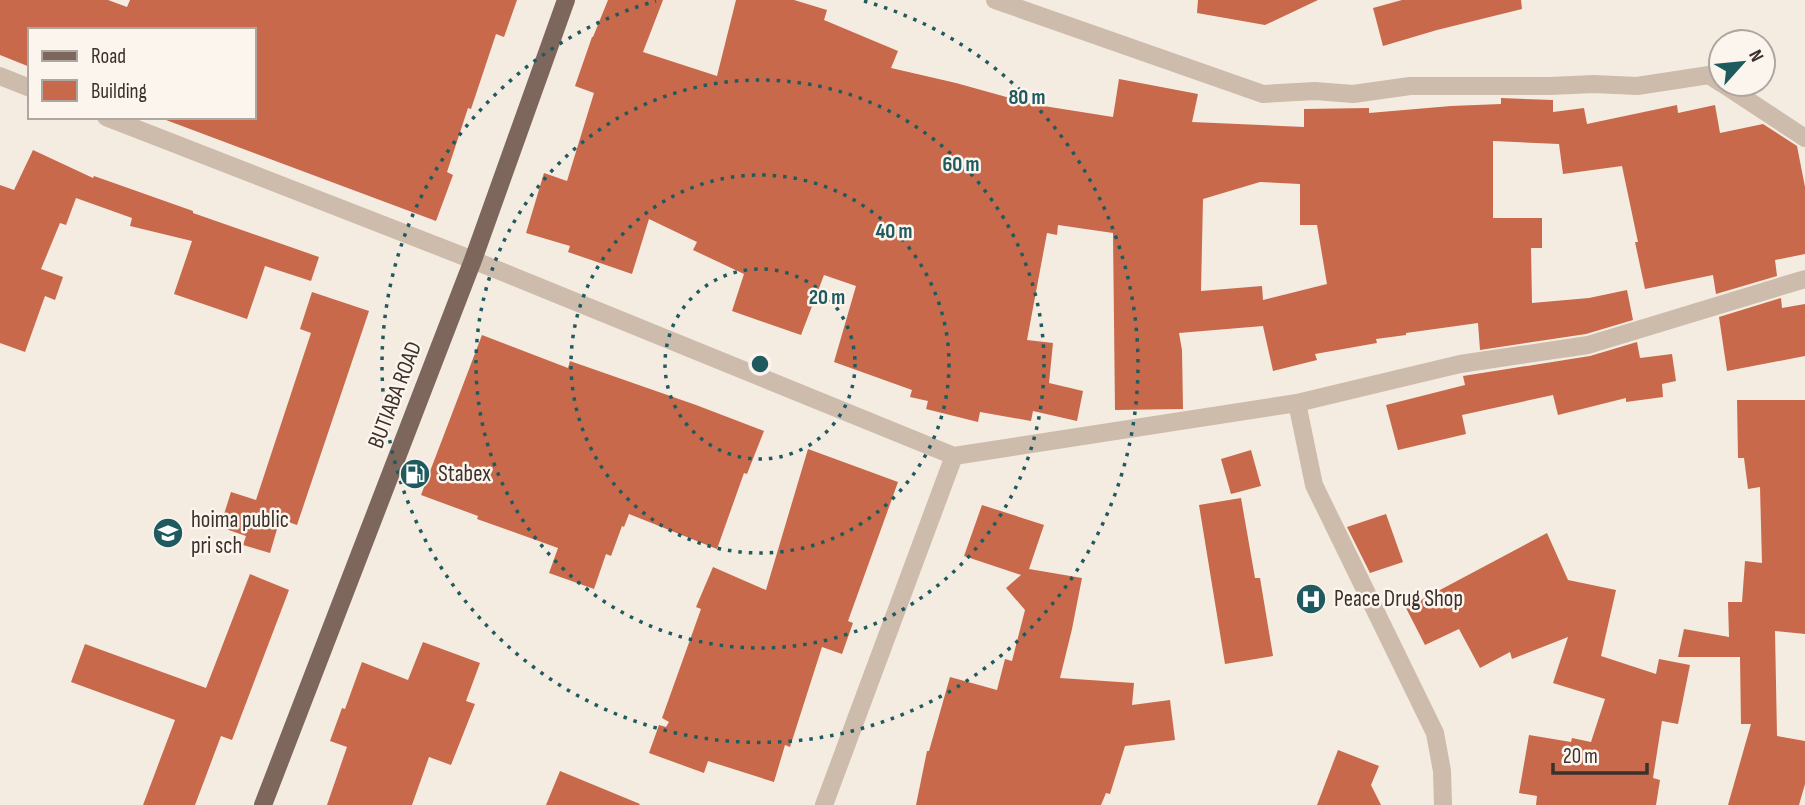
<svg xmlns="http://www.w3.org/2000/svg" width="1805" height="805" viewBox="0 0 1805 805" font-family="'Sofia Sans Condensed',sans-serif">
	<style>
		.building { fill: #c8694b; fill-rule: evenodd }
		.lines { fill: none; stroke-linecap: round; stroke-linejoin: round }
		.street { stroke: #cdbbac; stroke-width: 18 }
		.primary { stroke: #7d675c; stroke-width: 18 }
		.ring { fill: none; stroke: #1f5a5e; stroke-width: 3.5; stroke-dasharray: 3.5 7 }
		.labels { text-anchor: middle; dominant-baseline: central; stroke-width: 5; stroke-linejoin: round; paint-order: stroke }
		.street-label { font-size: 23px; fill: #3b302b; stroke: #fbf5ee }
		.poi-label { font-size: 23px; fill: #3b302b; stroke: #fbf5ee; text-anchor: start }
		.centre { fill: #1f5a5e; stroke: #fbf5ee; stroke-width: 3.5 }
		.ring-label { font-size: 21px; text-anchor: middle; font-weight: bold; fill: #1f5a5e; stroke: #fbf5ee; stroke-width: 5; stroke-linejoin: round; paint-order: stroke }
	</style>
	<rect width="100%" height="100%" fill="#f4ebe1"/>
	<path class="building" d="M0 0H108L127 7 130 0H517L504 37 496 34 471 109 468 108 447 172 453 175 436 221 166 120V117H254V30H30V67L0 55Z
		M608 0H663L643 52 717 76 736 0H794L827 10 824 20 898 51 891 68 956 83 1031 104 1113 117 1119 79 1198 94 1192 122 1304 127V109L1369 108V113L1451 106 1501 104V98L1553 100V112L1584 108 1587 124 1677 105 1678 113 1715 105 1720 133 1763 124 1797 146 1805 187V254L1775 260 1777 276 1716 294 1713 275 1645 289 1635 242H1638L1622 166 1563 174 1559 144 1493 141V218H1542V248H1531L1532 303 1589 298 1627 290 1633 320 1586 334 1480 350 1478 323 1406 333V335L1376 339 1377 343 1315 354 1317 360 1273 371 1263 326 1179 333 1182 350 1183 409 1115 410 1113 233 1058 225 1057 235 1047 233 1027 340 1053 343 1049 383 1083 391 1077 421 1033 411 1031 421 980 412 978 422 926 409 928 401 910 397 912 390 834 362 856 286 824 275 801 335 732 311 744 274 693 250 697 242 649 219 632 274 568 252 570 246 526 233 544 173 567 181 594 93 575 86 592 37H593ZM1260 182 1300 184V225H1317L1327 284 1263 300 1262 286 1201 291 1203 199Z
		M1198 0H1318L1265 25 1197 13Z
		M1402 0H1521L1522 9 1437 30 1383 46 1373 8Z
		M33 150 93 178 94 176 193 211V213L319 257 311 281 265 266 247 319 174 294 192 241 130 226 132 218 76 198 66 225 60 223 41 269 63 277 55 300 45 296 25 352 0 343V185L14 190Z
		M312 292 369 311 297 525 280 519 270 553 243 545 246 536 220 527 231 492 256 500 311 333 300 329Z
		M1781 298 1782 308 1805 304V356L1727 371 1719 317Z
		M482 335 568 368 570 361 696 405 764 431 747 474 744 473 717 549 629 514 624 527 622 526 611 556 606 554 594 589 549 573 558 548 477 519 478 516 421 495Z
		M1637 342 1640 358 1672 354 1676 381 1662 384 1663 397 1626 402V398L1558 415 1553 395 1462 415 1466 434 1398 450 1386 405 1465 385 1463 376 1590 356Z
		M1737 400H1805V634L1775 631 1777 736 1805 741V784L1799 805H1728L1751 724H1741L1740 657H1678L1684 629 1729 637 1728 602H1742L1745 561 1762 563 1760 487 1748 489 1744 458H1738Z
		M808 449 898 482 848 621 853 623 842 654 822 647 790 747 785 745 774 782 708 761 704 773 649 753 659 725 666 727 669 722 662 718 701 609 696 607 713 567 766 590Z
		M1251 450 1261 486 1231 494 1221 459Z
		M1241 498 1255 578H1260L1273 656 1225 664 1199 505Z
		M982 505 1044 525 1029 569 1082 578 1072 629 1060 678 1134 683 1132 705 1170 700 1175 740 1125 746 1110 794 1106 793 1101 805H916L927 751H929L950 677 997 690 1005 659 1012 661 1025 610 1006 588 1021 575 964 556Z
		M1386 514 1403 562 1370 573 1347 527Z
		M1547 533 1568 580 1616 590 1601 656 1656 674 1659 659 1690 665 1678 724 1662 721 1653 778 1660 780 1656 805H1536L1537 796 1519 793 1529 735 1571 742 1572 738 1591 742 1605 699 1553 683 1568 637 1512 659 1510 652 1480 668 1459 629 1425 645 1406 608Z
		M250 574 289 590 232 740 221 736 195 805H143L175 720 71 682 85 644 206 688Z
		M423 642 480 663 466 701 475 704 451 765 429 757 412 805H327L347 747 330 741 342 708 345 709 362 662 408 680Z
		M1338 750 1379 766 1371 785 1381 805H1317Z
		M560 771 640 804 639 805H546Z"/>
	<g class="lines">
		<path class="street" d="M995 0 1263 94 1315 91 1353 94 1410 86H1550L1594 84 1637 86 1709 75 1721 83
			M0 76 30 88
			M1723 84 1805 138
			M106 117 473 260 954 456 1297 403 1460 364 1588 345 1805 279
			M1297 403 1314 485 1435 733 1442 771 1443 805
			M824 805 954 456"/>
		<path class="primary" d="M263 805 473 260 566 0"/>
	</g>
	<g class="ring">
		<circle cx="760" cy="364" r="95"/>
		<circle cx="760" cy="364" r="189"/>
		<circle cx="760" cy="364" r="284"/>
		<path d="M864 1A378 378 0 1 1 656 1"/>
	</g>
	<defs>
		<g id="fuel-disc" transform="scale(1.575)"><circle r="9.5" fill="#1f5a5e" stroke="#fbf5ee"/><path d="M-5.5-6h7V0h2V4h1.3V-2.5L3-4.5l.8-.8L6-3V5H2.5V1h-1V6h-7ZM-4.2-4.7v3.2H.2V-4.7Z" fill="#fff"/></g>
		<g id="school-disc" transform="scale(1.575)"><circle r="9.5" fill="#1f5a5e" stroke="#fbf5ee"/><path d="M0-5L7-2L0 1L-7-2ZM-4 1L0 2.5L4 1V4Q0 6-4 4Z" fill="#fff"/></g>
		<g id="hospital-disc" transform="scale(1.575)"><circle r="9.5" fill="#1f5a5e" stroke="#fbf5ee"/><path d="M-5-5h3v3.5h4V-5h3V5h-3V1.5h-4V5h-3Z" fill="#fff"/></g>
	</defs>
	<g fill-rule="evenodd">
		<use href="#fuel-disc" x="415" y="474"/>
		<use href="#school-disc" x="168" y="533"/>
		<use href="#hospital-disc" x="1311" y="599"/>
	</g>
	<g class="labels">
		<g class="street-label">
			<text transform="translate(395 395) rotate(-69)">BUTIABA ROAD</text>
		</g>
		<g class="poi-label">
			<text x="438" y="474">Stabex</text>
			<text x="191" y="520">hoima public<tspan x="191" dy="26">pri sch</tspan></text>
			<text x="1334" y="599">Peace Drug Shop</text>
		</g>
	</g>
	<circle cx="760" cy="364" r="10" class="centre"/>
	<g class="ring-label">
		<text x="1027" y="104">80 m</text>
		<text x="961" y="171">60 m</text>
		<text x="894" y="238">40 m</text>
		<text x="827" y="304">20 m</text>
	</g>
	<rect x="28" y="28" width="228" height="91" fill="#fbf5ee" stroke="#aea6a0" stroke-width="2"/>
	<rect x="42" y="51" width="35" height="10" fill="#7d675c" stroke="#aea6a0" stroke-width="2"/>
	<text x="91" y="63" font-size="21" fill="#3b302b">Road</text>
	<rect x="42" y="80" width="35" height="21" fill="#c8694b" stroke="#aea6a0" stroke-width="2"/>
	<text x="91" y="98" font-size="21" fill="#3b302b">Building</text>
	<g transform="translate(1742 63) rotate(63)"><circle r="33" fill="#fbf5ee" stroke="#aea6a0" stroke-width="2"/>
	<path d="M0-5L12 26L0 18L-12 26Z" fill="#1f5a5e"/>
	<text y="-10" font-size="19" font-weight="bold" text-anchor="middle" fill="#3b302b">N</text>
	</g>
	<path d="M1553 763v10h94v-10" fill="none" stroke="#3b302b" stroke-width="3.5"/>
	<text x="1563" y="763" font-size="21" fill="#3b302b" stroke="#fbf5ee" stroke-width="5" paint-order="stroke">20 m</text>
</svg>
